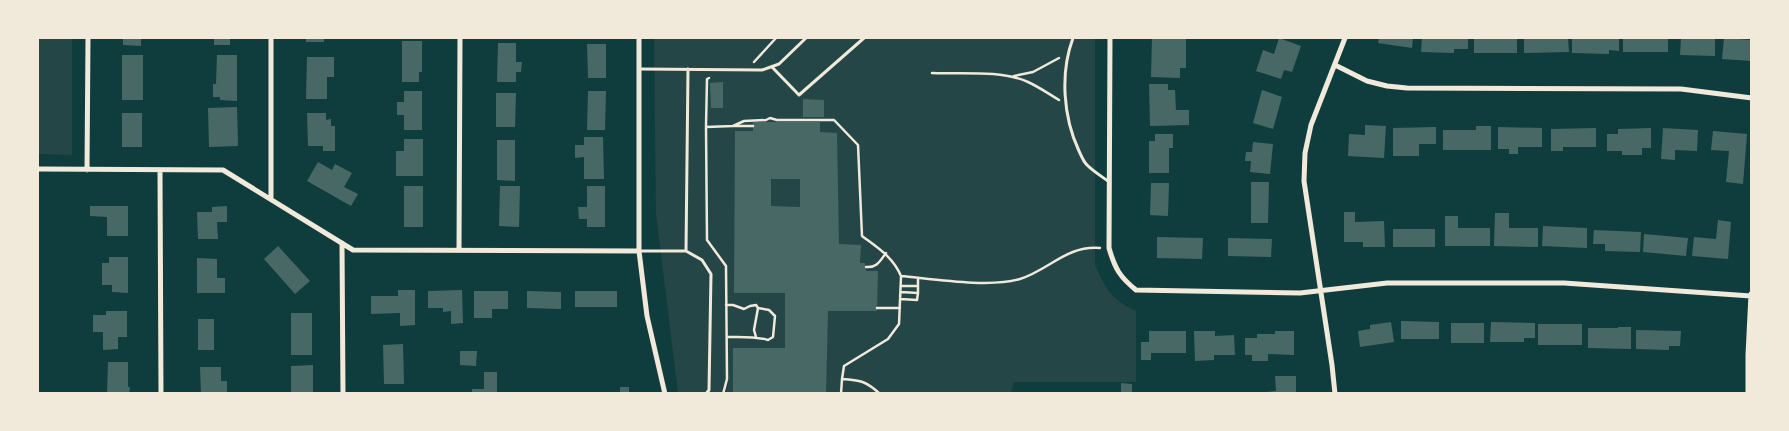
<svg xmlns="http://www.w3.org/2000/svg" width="1789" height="431" viewBox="0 0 1789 431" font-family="'Roboto Condensed',sans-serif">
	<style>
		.green { fill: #244646 }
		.building { fill: #486865; fill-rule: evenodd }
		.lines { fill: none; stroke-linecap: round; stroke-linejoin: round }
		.path { stroke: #f1e9da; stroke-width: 2.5 }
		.service { stroke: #f1e9da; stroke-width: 3 }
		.minor { stroke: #f1e9da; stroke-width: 5 }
	</style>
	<rect width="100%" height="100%" fill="#0f3d3e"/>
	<path class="green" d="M38 38H72V155L38 154Z
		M654 38H1095V265C1105 288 1112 300 1136 311V382H1014L1011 394 678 393 656 214Z"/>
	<path class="building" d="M123 38H141V46L123 45Z
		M214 38H230V45H214Z
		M306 38H324V42H306Z
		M1152 38H1186V68H1180V78L1151 77Z
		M1279 38 1301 46 1292 72 1284 70 1281 79 1256 71 1263 50 1274 54Z
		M1379 38H1413L1412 48 1378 43Z
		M1422 38H1468V49H1454V53L1421 52Z
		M1474 38H1517V53H1474Z
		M1524 38H1568L1569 52 1524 53Z
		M1572 38H1619V51L1609 50V54L1572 53Z
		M1623 38H1668V52H1623Z
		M1681 38H1715V56L1680 55Z
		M1724 38 1752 40V61L1722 59Z
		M402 41H422V72H419V82H402Z
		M498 43H516V62H522L521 72H516V82H497Z
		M587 44H606V78H588Z
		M122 55H143V100H122Z
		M217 55H237V101L220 100V97H213V84H216Z
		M307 57H334V77H327V99H306Z
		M723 82V108H711L710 83Z
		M1149 84H1168V90H1175L1176 110H1189V125L1150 126Z
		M1262 90 1282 97 1273 129 1253 123Z
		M404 91H422V130H404V115H397V102H404Z
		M588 91H606L605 130H587Z
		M496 93H516L515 127H496Z
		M803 99 824 100V117H803Z
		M237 107 238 146 209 147 208 108Z
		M122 113H142V147H122Z
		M307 113H326V120L331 119V126H335V151H323V146H308Z
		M753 122H820V132L837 133 839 244 861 245 860 263H865L866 271H878L877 311H828L826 394H733V348H785V293H734L735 131H753ZM771 179H800V207L771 206Z
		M1365 125 1386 126 1384 158 1348 156 1349 134 1365 135Z
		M1476 126H1491V150H1443V130H1476Z
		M1436 127V144H1419V156H1393V128Z
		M1498 127 1542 128V147H1518V154H1509V149H1498Z
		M1596 128V147H1563V151H1551V129Z
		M1651 128V148H1642V155H1622V151H1607V134H1618V129Z
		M1663 128 1698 130 1697 151 1675 150V160L1661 159Z
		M1713 131 1747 134 1743 184 1726 182 1729 151 1711 150Z
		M1155 134H1173V148H1169V173H1149V141H1155Z
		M584 137H603L604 179H584V157L575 158V145H584Z
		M404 139H423V176H396V151H404Z
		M497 140H515V181L497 180Z
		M1253 142 1273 144 1270 174 1250 172 1251 161H1245L1246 152H1252Z
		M318 162 332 170 335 164 352 173 344 187 358 194 351 206 307 181Z
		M1251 182H1269L1268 223H1251Z
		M1151 183H1169L1168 216 1150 215Z
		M404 186H423V227H404Z
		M500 186H520L519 227 499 226Z
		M587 186H605V227H587V219H579L578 207H587Z
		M90 206H128V236H107V217L90 216Z
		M227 206V222H217L218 239H198L197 212H212V207Z
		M1344 212H1355V222L1384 221 1385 247H1363V242H1344Z
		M1495 213H1509V228H1538V247L1494 246Z
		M1445 216H1458V228H1490V246H1445Z
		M1718 220 1731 222 1728 259 1692 256 1694 237 1716 239Z
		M1543 226 1587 228V248L1542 246Z
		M1393 229H1435V247H1393Z
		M1594 230 1641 232 1640 252 1605 251V244H1593Z
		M1644 234 1688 238 1686 256 1643 252Z
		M1157 237 1203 238 1202 259 1157 258Z
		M1228 238 1272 239 1271 257 1228 256Z
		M278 246 310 281 295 294 264 259Z
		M109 257H128V293L112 292V285H102V263H109Z
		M197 258 217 259V278H225V293H197Z
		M398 290H415V325L400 326V313L371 314V296H398Z
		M462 290 463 323 451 324V311L443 312V308H428V291Z
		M474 291H508V309H492V318H474Z
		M527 291 561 292V309L527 308Z
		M575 291H617V307H575Z
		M106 311H127V337H118V349L103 350V332H93V315H106Z
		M291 313H312V355H291Z
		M198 319H214V350H198Z
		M1401 321 1439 322V339H1401Z
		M1391 322 1394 342 1360 347 1358 331 1370 329V325Z
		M1491 322 1535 323V338H1524V342H1490Z
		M1451 323H1484V343H1451Z
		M1538 324H1582V345H1538Z
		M1618 327H1631V349L1588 348V328H1618Z
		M1636 330 1681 331 1680 346H1669V350L1636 349Z
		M1149 331H1186V353H1151V360H1141V342H1149Z
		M1194 331H1215V336L1234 335 1235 355H1214V360L1195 361Z
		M1275 331H1294V355L1268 354V361H1252V355H1245V338H1257V334H1275Z
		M403 344 404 384H384L383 345Z
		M460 351H477L476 366 460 365Z
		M108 362H128V387H130L129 394H107Z
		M313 365V394H291V366Z
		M200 367H221V381H227V394H201Z
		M484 372H497V394H472V389H484Z
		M1275 376H1296V394H1266V392L1276 391Z
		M1121 383 1132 384V394H1121Z
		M620 387H629V394H620Z"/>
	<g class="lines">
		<path class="path" d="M754 62 776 38
			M932 73C961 74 1002 70 1028 82 1039 87 1049 94 1059 100
			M1014 76 1033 72 1059 58
			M706 126 707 79 709 78
			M735 126H753
			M866 267C877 268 880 261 886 253
			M901 286H918
			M901 292 918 293V278
			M900 299 917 300 918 293
			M726 305H733L744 309 750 306 756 305 758 308
			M877 308H900
			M727 337C740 337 755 336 768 340L773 337 775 316 769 310 758 308 754 330 756 337
			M723 394 727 379 726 266 707 240 706 127 733 126 744 121 766 120 770 118 777 120H834L858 145 862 236C878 248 893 257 901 276 933 279 990 288 1020 279 1049 270 1067 245 1100 248
			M841 394 842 379
			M880 394C866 381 860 380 842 379L844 366 888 339 899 324 901 277"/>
		<path class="service" d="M1073 38C1060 73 1063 117 1079 151 1081 155 1083 161 1087 165 1093 171 1101 176 1108 181
			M772 67 799 95 864 38
			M639 69 762 70 779 64 806 38
			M639 251H686L688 69
			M686 251 702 260 711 274 709 390 706 394"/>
		<path class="minor" d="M271 38V199
			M639 38V251L647 316 665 394
			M1110 38 1109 248C1115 269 1120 277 1136 290L1300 293 1387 283H1564L1751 296
			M1335 65 1367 81 1387 86 1407 88 1681 89 1752 98
			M38 169 223 170 353 250 639 251
			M87 170 88 38
			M160 170 161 394
			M342 243 343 394
			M459 250 460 38
			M1335 394 1332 365 1304 181 1305 153 1311 125 1345 38
			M1748 394V355L1751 294"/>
	</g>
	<rect width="1789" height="431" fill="none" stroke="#f1e9da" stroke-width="78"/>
</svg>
